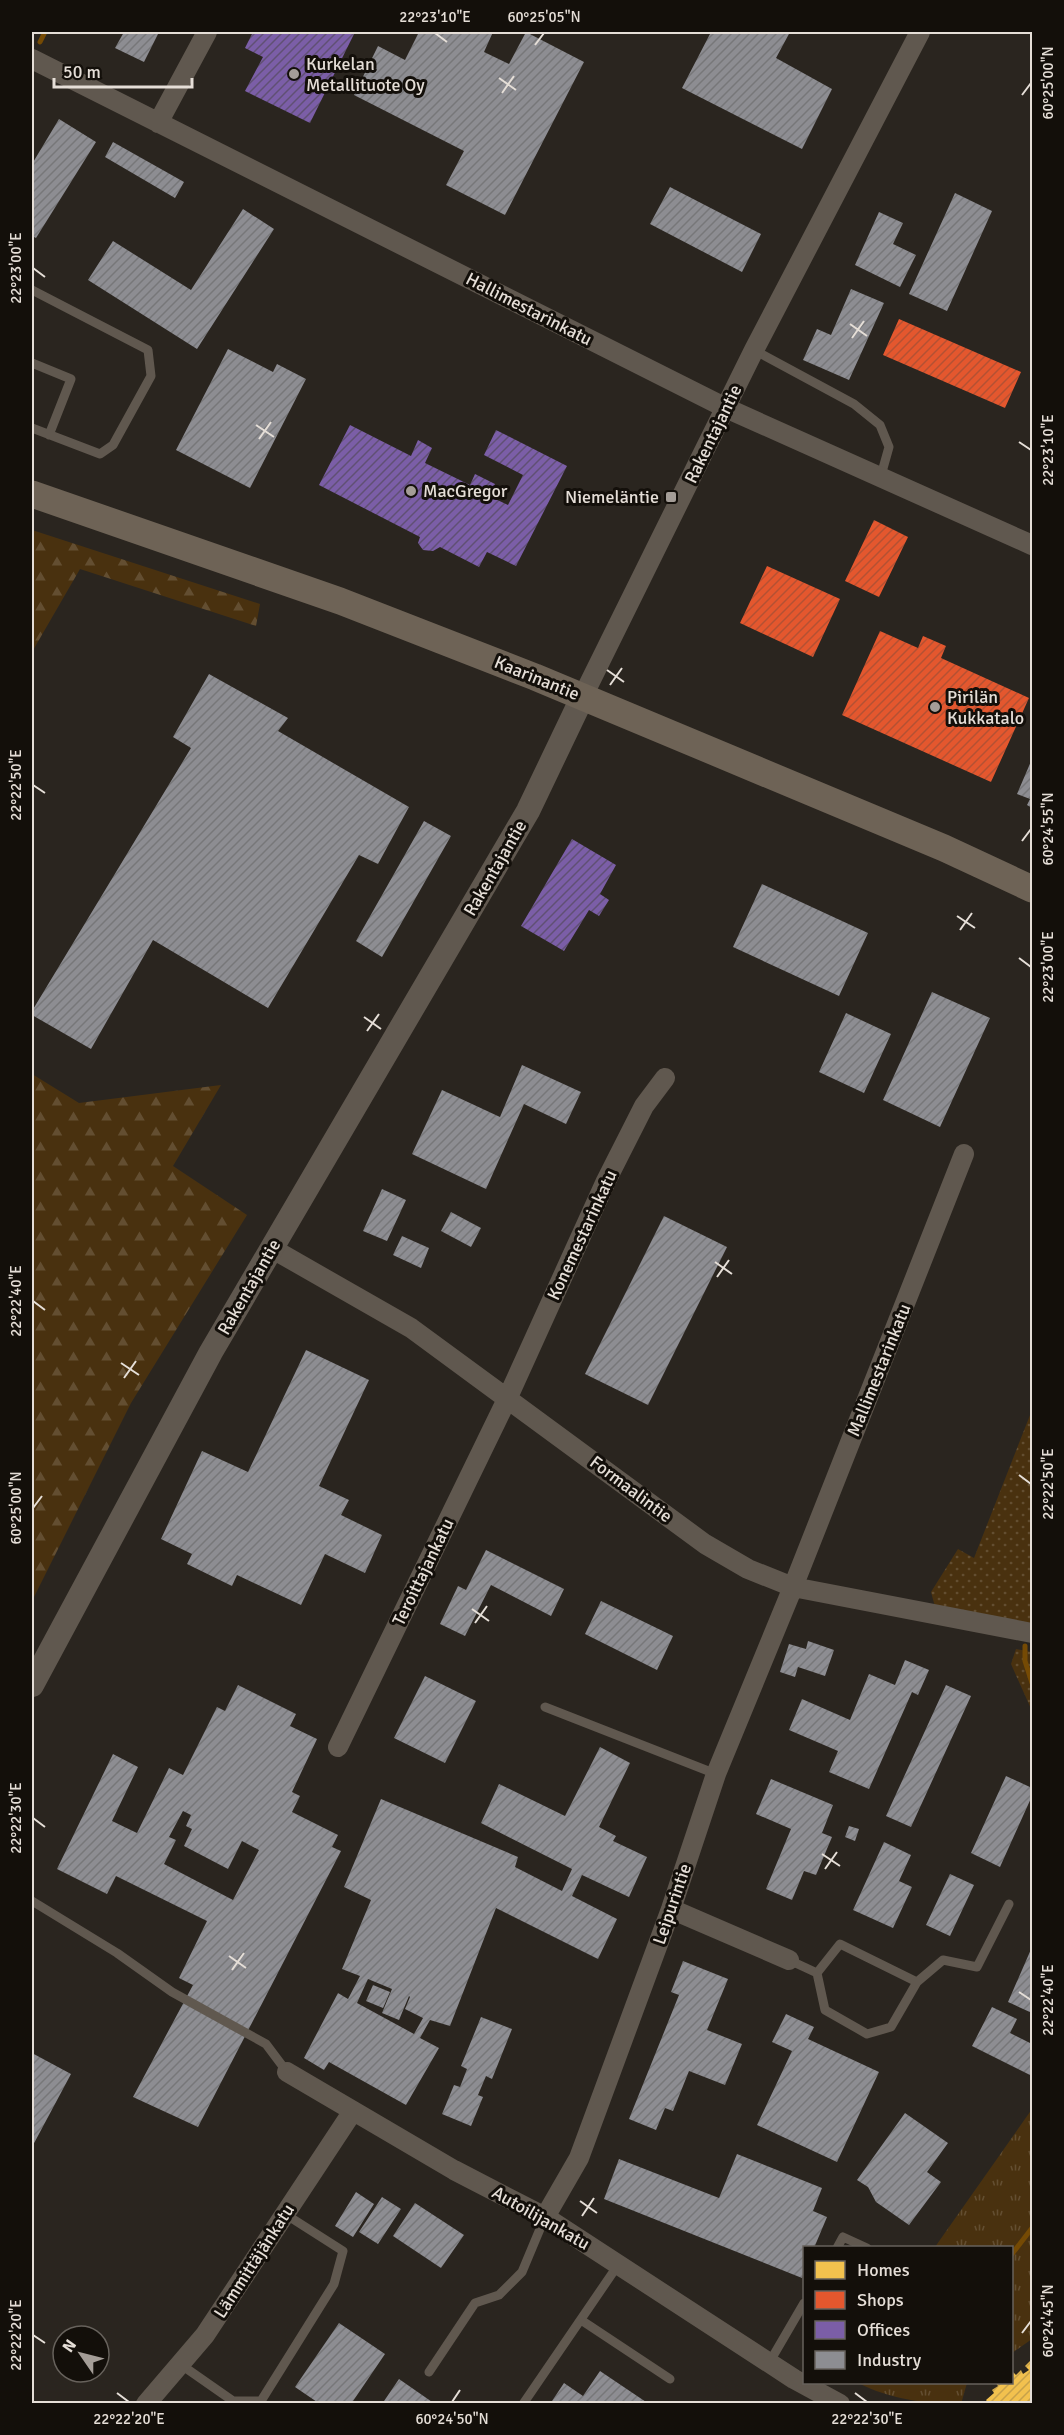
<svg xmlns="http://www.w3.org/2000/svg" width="1064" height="2435" viewBox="0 0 1064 2435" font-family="Signika,sans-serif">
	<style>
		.grass { fill: url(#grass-dots) }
		.forest { fill: url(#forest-firs) }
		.park { fill: url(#park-tufts) }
		.homes { fill: url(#homes-hatch) }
		.shops { fill: url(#shops-hatch) }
		.offices { fill: url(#offices-hatch) }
		.industry { fill: url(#industry-hatch); fill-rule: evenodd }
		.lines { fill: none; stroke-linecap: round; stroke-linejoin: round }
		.stream { stroke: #754a04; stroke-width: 5 }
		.service { stroke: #60584f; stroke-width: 9 }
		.minor { stroke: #60584f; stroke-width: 20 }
		.tertiary { stroke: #60584f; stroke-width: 24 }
		.secondary { stroke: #6e6356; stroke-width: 27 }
		.ticks { fill: none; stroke: #e5ded7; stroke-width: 2 }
		.poi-dot { fill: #a49d97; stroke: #130f0a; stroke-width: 2 }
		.labels { text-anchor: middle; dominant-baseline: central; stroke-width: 6; stroke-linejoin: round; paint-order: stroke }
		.poi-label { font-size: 18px; fill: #e5ded7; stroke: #130f0a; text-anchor: start }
		.street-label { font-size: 18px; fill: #e5ded7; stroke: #130f0a }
		.neatline { fill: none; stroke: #e5ded7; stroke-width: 2 }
		.ticks-label { font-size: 15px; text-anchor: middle; fill: #e5ded7 }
	</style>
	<defs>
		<pattern id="grass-dots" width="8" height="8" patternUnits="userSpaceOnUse" patternTransform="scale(1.5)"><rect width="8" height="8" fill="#49310f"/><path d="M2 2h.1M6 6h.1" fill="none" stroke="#634e31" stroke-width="1.8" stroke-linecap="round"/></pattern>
		<pattern id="forest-firs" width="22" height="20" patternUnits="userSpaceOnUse" patternTransform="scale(1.5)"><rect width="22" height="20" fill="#49310f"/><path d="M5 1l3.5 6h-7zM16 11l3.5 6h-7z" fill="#634e31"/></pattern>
		<pattern id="park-tufts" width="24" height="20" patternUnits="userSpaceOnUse" patternTransform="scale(1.5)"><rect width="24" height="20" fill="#49310f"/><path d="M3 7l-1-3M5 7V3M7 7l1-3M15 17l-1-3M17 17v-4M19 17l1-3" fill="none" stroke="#634e31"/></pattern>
		<pattern id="homes-hatch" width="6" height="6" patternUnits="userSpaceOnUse" patternTransform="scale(1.5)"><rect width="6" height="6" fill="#f2c14e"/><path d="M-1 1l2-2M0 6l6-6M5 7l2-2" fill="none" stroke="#c7a24a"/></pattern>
		<pattern id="shops-hatch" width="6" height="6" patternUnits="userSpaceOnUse" patternTransform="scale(1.5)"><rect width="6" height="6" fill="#e4572e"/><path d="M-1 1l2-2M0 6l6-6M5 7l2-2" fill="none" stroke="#b45133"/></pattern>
		<pattern id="offices-hatch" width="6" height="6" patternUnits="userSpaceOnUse" patternTransform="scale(1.5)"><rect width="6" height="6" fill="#7b5ea7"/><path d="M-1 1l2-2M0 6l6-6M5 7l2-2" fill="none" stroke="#605074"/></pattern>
		<pattern id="industry-hatch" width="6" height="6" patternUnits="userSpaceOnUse" patternTransform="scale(1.5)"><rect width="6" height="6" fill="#8d8d92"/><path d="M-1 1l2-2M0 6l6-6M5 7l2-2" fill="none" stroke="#777779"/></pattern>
	</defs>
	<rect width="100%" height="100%" fill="#2a251f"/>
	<path class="grass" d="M1032 1410V1632L937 1614 931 1592 958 1549 974 1558Z
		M1016 1649 1032 1652V1711L1011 1664Z"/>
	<path class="forest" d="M32 530 260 604 256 626 80 569 32 652Z
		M32 1074 79 1103 221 1085 173 1166 247 1215 131 1403 32 1601Z"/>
	<path class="park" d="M1032 2109V2339L1012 2353V2248L935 2247Z
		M858 2383H967L961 2404C926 2404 890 2399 858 2383Z"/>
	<path class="homes" d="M1032 2359V2400L1028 2404H989L986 2400 994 2393 992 2390 998 2386 995 2382H1012V2373L1013 2372 1016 2375 1021 2370 1023 2374 1029 2370 1025 2366Z"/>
	<path class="shops" d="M899 319 1021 372 1005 408 883 355Z
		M874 520 908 537 879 597 845 581Z
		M767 566 840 599 813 657 740 623Z
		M880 631 918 648 923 636 946 646 941 658 1029 698 991 782 842 715Z"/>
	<path class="offices" d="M253 32H355L310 123 245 91 263 57 245 48Z
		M350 425 411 456 418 440 432 448 425 463 470 485 475 474 495 484 489 496 508 505 523 475 484 455 496 430 567 466 516 566 487 552 479 567 440 547 433 551 423 550 418 543 420 537 319 485Z
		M572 839 616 865 600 894 609 900 599 916 589 910 564 951 521 926Z"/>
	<path class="industry" d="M124 32H159L144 62 115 48Z
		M419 32H493L484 52 509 64 526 32 584 62 505 215 446 185 464 151 354 95 378 46 405 60Z
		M711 32H790L776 58 832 89 802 149 682 88Z
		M59 119 96 142 36 238 32 236V164Z
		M113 142 184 182 175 198 105 157Z
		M670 187 761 234 742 272 650 224Z
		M955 193 992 211 947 311 909 294Z
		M243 209 274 229 197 349 88 280 113 241 191 290Z
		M879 212 903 223 893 244 916 255 900 287 855 265Z
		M851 289 884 303 849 380 803 360 817 329 831 335Z
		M228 349 273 372 277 364 306 379 250 488 176 450Z
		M209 674 288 718 278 731 409 807 378 864 359 855 268 1008 153 940 91 1049 32 1015V1011L191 748 173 737Z
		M1032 759V808L1027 805 1030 799 1017 794Z
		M424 821 451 836 382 957 356 941Z
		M762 884 868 933 839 996 733 947Z
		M932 992 990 1018 940 1127 883 1100Z
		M846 1013 891 1034 864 1093 819 1072Z
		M522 1065 581 1092 566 1124 524 1104 486 1189 412 1154 442 1090 500 1117Z
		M382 1189 406 1200 387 1241 363 1231Z
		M451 1212 481 1228 471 1247 441 1231Z
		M664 1216 727 1247 648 1405 585 1374Z
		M402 1236 429 1248 421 1268 393 1255Z
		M306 1350 369 1380 319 1486 349 1500 341 1515 382 1535 365 1573 325 1554 301 1605 237 1575 232 1586 187 1564 192 1554 161 1539 202 1451 248 1472Z
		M486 1550 564 1589 551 1616 491 1585 465 1636 440 1624 458 1586 466 1590Z
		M601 1601 673 1636 657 1670 585 1634Z
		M808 1641 834 1650 825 1676 798 1667 795 1677 780 1672 789 1644 806 1649Z
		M905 1660 929 1670 918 1695 912 1692 869 1789 829 1772 838 1751 789 1730 802 1699 850 1720 869 1674 895 1685Z
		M425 1676 476 1701 445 1763 394 1738Z
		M238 1685 296 1714 290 1726 317 1739 292 1792 300 1796 292 1812 338 1835 332 1847 341 1851 198 2127 133 2097 193 1985 179 1978 207 1921 116 1876 107 1894 57 1869 113 1754 138 1767 112 1821 137 1833 169 1768 183 1775 217 1707 225 1711ZM183 1811 191 1815 186 1826 192 1829 184 1846 228 1869 242 1841 259 1850 233 1900 164 1864 176 1840 169 1837Z
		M946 1685 971 1696 911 1827 886 1816Z
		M600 1747 630 1763 599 1827 616 1836 613 1841 647 1857 629 1897 582 1875 572 1896 617 1919 598 1959 496 1908 450 2026 430 2020 420 2038 439 2048 406 2105 329 2062 324 2070 304 2058 338 1993 348 1999 360 1976 342 1969 371 1900 344 1887 381 1799 518 1857 515 1867 562 1891 572 1869 481 1823 499 1784 565 1816ZM368 1979 392 1989 382 2013 399 2020 409 1996 410 1997 405 2009 423 2018 414 2034 357 2003Z
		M1006 1776 1032 1788V1796L1000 1867 971 1853Z
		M771 1779 833 1805 822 1833 832 1837 816 1875 804 1871 792 1900 766 1889 791 1829 756 1814Z
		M849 1826 859 1829 855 1841 845 1837Z
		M884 1842 911 1855 899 1881 912 1887 893 1928 853 1910Z
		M950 1874 974 1885 950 1936 926 1925Z
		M1032 1947V2013L1008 2002Z
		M683 1961 728 1979 707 2030 742 2044 725 2085 689 2071 673 2111 665 2108 656 2130 629 2119 679 1995 671 1992Z
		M373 1985 390 1992 383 2008 366 2001Z
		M992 2007 1017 2019 1010 2033 1032 2044V2076L972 2046Z
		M786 2014 814 2027 808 2039 879 2072 837 2162 757 2125 792 2051 772 2042Z
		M481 2017 512 2029 492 2079 486 2076 478 2095 483 2097 471 2126 442 2114 454 2085 460 2087 467 2069 461 2066Z
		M32 2053 71 2074 32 2147Z
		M905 2113 948 2143 927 2172 941 2182 909 2225 876 2202 868 2187 857 2180Z
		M737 2154 822 2188 813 2211 827 2217 814 2248H804V2272L802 2278 604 2199 619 2159 719 2198Z
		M356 2192 374 2204 353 2237 335 2226Z
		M382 2197 401 2209 378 2244 359 2232Z
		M415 2203 464 2235 441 2268 393 2236Z
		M339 2323 385 2354 351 2404H320L295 2387Z
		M600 2371 649 2404H550L564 2383 583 2396Z
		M399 2379 435 2404H382Z"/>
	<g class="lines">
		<path class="stream" d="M40 42 45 32
			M1025 1646V1661L1032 1683
			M1012 2254 1032 2228"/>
		<path class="service" d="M32 290 148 350 151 376 113 445 100 454 32 428
			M754 350 854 404 880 425 889 447 880 479
			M32 363 71 379 49 435
			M545 1707 716 1774
			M32 1901 117 1953 172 1992 266 2044 287 2072
			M789 1960 817 1973 825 2010 867 2034 891 2027 917 1982 943 1960 977 1967 1009 1904
			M817 1973 840 1944 917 1982
			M837 2248 843 2237 867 2248
			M581 2320 670 2379
			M769 2363 804 2303
			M180 2364 233 2401H261L334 2284 343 2251 285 2214
			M429 2372 475 2303 499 2295 522 2272 545 2217
			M523 2404 618 2265"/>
		<path class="minor" d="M32 59 726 408 1032 545
			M158 123 207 32
			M583 696 754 350 920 32
			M271 1248 411 1328 705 1544 748 1569 793 1587 1032 1633
			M338 1747 508 1397 606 1181 644 1106 665 1078
			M671 1909 789 1960
			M287 2072 454 2170 545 2217 794 2379 840 2404
			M545 2217 579 2158 671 1909 716 1774 793 1587 964 1154
			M146 2404 205 2335 353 2111"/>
		<path class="tertiary" d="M32 1685 211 1352 528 811 583 696"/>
		<path class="secondary" d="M32 494 340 601 535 677 944 848 1032 889"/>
	</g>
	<path class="ticks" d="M435 33 447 42M535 45 544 33M499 78 516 90M502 93 514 76M1022 95 1031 83M33 268 45 277M850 324 867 336M852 338 864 321M256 425 274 437M259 439 271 422M1019 442 1031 450M607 670 624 682M610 685 622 668M33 785 45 793M1022 841 1031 829M957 916 975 928M960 930 972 913M1019 958 1031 967M364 1017 381 1029M367 1031 379 1014M715 1262 732 1274M717 1277 729 1260M33 1301 45 1310M121 1363 139 1375M124 1378 136 1361M1019 1475 1031 1484M33 1508 42 1496M472 1609 489 1621M475 1623 487 1606M33 1818 45 1827M822 1854 840 1866M825 1869 837 1852M229 1956 246 1968M232 1970 244 1953M1019 1992 1031 2000M580 2201 597 2213M582 2216 594 2198M1022 2333 1031 2321M33 2335 45 2343M117 2393 129 2402M855 2393 867 2402M452 2402 460 2390"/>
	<g class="poi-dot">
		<circle cx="294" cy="74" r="6"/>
		<circle cx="411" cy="491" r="6"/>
		<rect x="665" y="491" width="12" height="12" rx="3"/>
		<circle cx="935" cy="707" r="6"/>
	</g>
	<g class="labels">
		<g class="poi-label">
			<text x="306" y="64">Kurkelan<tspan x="306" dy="21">Metallituote Oy</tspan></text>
			<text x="423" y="491">MacGregor</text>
			<text x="659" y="497" text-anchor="end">Niemeläntie</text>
			<text x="947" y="697">Pirilän<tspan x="947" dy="21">Kukkatalo</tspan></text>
		</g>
		<g class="street-label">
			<text transform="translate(529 309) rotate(27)">Hallimestarinkatu</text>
			<text transform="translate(713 434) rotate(-64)">Rakentajantie</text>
			<text transform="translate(537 678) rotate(22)">Kaarinantie</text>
			<text transform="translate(495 868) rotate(-60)">Rakentajantie</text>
			<text transform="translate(582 1235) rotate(-65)">Konemestarinkatu</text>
			<text transform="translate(249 1287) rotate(-60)">Rakentajantie</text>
			<text transform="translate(879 1370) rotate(-68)">Mallimestarinkatu</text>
			<text transform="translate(631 1489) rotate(37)">Formaalintie</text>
			<text transform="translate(423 1572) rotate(-64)">Teroittajankatu</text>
			<text transform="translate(672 1904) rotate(-71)">Leipurintie</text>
			<text transform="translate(541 2218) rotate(30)">Autoilijankatu</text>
			<text transform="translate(254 2261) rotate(-57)">Lämmittäjänkatu</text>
		</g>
	</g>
	<rect width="1064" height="2435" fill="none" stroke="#130f0a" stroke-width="66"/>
	<rect x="803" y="2246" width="210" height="138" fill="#130f0a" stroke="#67625c" stroke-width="1.5"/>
	<rect x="815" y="2261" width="30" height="18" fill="#f2c14e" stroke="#67625c" stroke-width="1.5"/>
	<text x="857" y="2276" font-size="18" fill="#e5ded7">Homes</text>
	<rect x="815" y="2291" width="30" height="18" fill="#e4572e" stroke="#67625c" stroke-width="1.5"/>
	<text x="857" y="2306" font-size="18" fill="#e5ded7">Shops</text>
	<rect x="815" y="2321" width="30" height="18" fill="#7b5ea7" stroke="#67625c" stroke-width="1.5"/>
	<text x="857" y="2336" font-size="18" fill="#e5ded7">Offices</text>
	<rect x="815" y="2351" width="30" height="18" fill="#8d8d92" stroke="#67625c" stroke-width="1.5"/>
	<text x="857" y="2366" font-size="18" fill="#e5ded7">Industry</text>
	<g transform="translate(81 2354) rotate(305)"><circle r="28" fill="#130f0a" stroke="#67625c" stroke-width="1.5"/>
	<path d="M0-4.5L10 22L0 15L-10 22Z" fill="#a49d97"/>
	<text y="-9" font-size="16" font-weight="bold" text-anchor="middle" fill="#e5ded7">N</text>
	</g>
	<path d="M54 78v9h138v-9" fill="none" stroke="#e5ded7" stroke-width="3"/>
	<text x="63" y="78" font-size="18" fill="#e5ded7" stroke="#130f0a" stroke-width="4.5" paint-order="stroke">50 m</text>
	<rect x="33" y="33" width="998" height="2369" class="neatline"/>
	<g class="ticks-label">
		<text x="435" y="22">22°23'10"E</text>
		<text x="544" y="22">60°25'05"N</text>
		<text transform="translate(1048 83) rotate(-90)" y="5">60°25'00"N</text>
		<text transform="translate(16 268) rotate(-90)" y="5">22°23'00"E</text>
		<text transform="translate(1048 450) rotate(-90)" y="5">22°23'10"E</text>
		<text transform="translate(16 785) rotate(-90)" y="5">22°22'50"E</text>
		<text transform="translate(1048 829) rotate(-90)" y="5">60°24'55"N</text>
		<text transform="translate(1048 967) rotate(-90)" y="5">22°23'00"E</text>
		<text transform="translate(16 1301) rotate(-90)" y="5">22°22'40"E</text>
		<text transform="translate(1048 1484) rotate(-90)" y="5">22°22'50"E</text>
		<text transform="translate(16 1508) rotate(-90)" y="5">60°25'00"N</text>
		<text transform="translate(16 1818) rotate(-90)" y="5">22°22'30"E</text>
		<text transform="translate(1048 2000) rotate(-90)" y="5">22°22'40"E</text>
		<text transform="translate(1048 2321) rotate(-90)" y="5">60°24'45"N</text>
		<text transform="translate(16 2335) rotate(-90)" y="5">22°22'20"E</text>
		<text x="129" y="2424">22°22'20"E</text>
		<text x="452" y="2424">60°24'50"N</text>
		<text x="867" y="2424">22°22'30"E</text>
	</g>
</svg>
